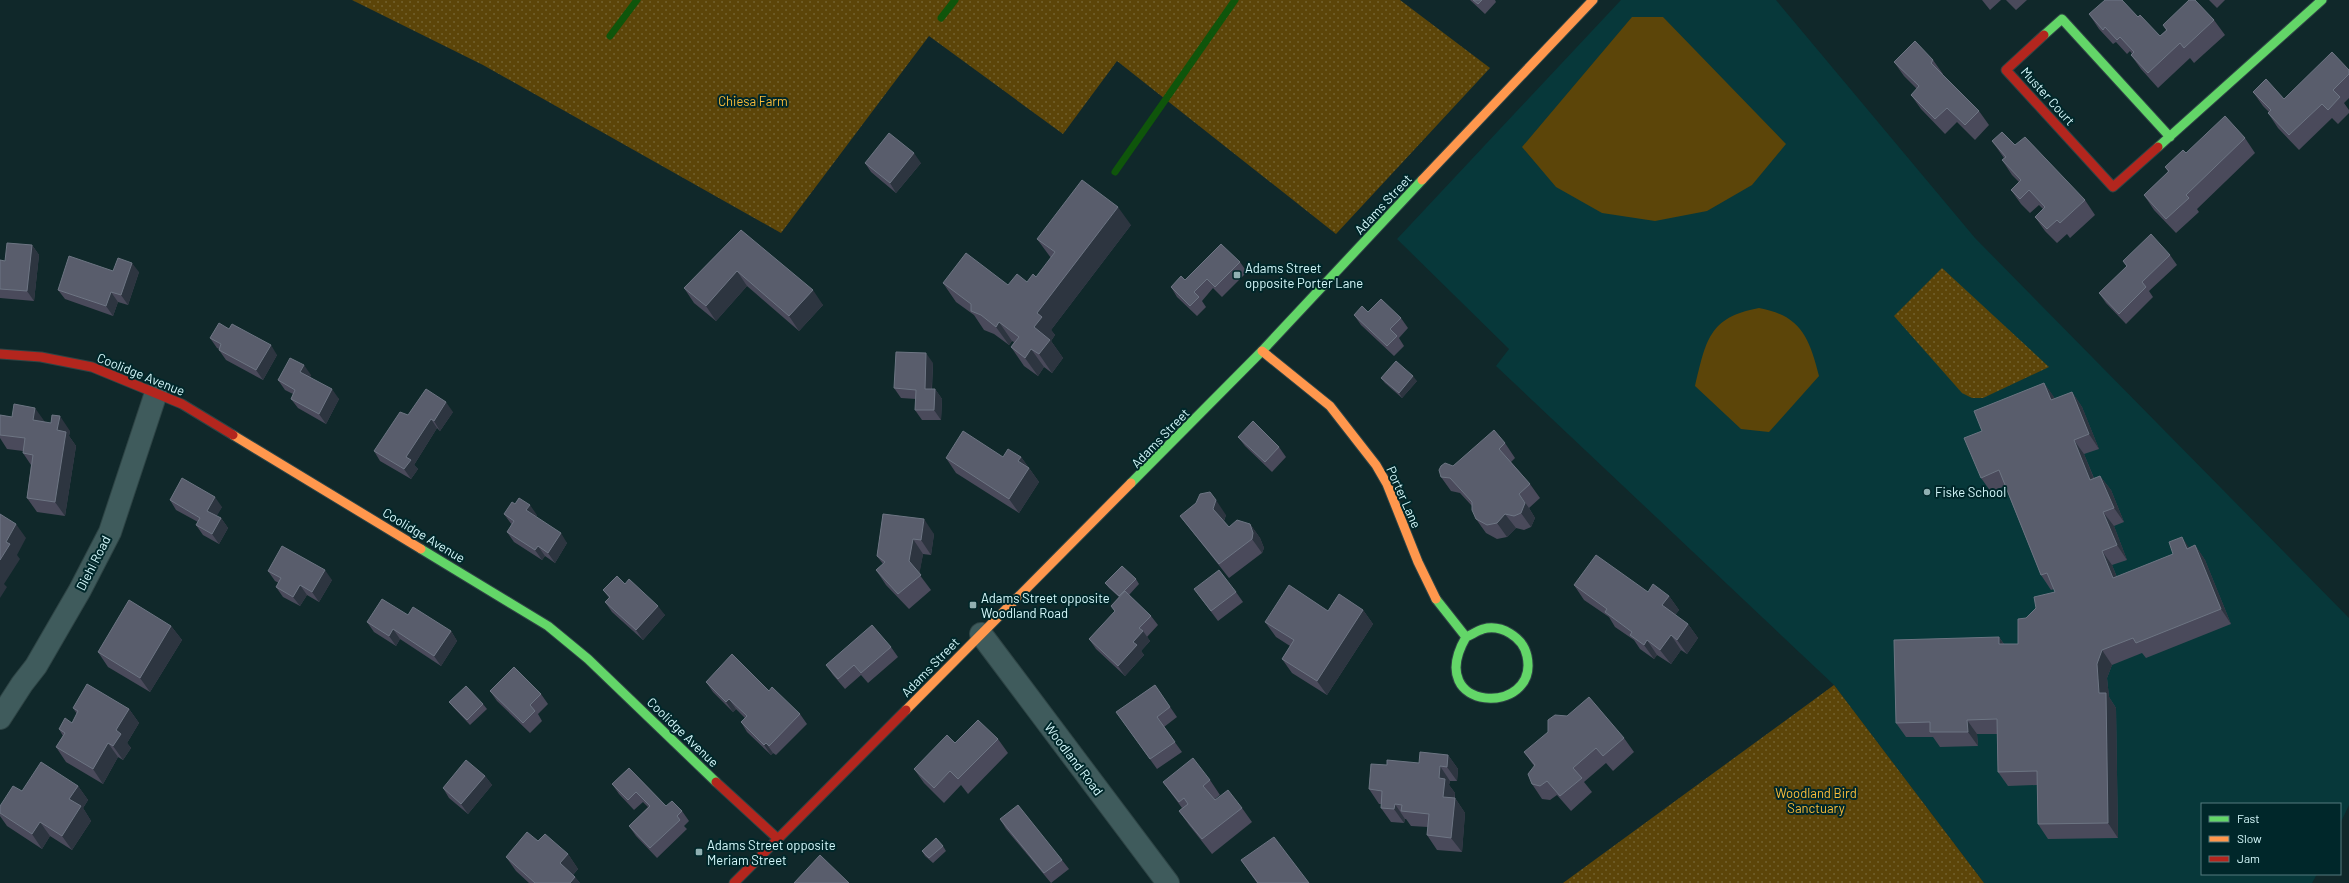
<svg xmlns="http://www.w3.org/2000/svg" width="2349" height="883" viewBox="0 0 2349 883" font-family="Barlow,sans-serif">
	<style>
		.built { fill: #07383a }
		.green { fill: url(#green-dots) }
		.pitch { fill: #5c4509 }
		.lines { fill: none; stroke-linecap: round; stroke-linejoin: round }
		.stream { stroke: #0f550b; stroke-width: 7 }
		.street-casing { stroke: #2e4445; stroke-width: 24 }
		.fast-casing { stroke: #2e4445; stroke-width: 11 }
		.slow-casing { stroke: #2e4445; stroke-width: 11 }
		.jam-casing { stroke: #2e4445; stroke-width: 11 }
		.street { stroke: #3f5b5c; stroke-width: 22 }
		.fast { stroke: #63d668; stroke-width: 9 }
		.slow { stroke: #ff974d; stroke-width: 9 }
		.jam { stroke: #b3261e; stroke-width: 9 }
		.wall { fill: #4a4a5b }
		.shaded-wall { fill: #2d3540 }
		.building { fill: #595d6c; stroke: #6d7583 }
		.poi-dot { fill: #90b0b2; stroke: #00272a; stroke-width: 1.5 }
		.labels { text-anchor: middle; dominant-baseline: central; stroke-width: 4; stroke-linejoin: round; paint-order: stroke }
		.street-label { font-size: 13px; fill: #d5f9fc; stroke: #00272a }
		.park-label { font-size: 13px; fill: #f9bc3a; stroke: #00272a }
		.poi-label { font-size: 13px; fill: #d5f9fc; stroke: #00272a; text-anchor: start }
	</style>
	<defs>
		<pattern id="green-dots" width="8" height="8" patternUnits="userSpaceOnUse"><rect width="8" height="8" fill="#5c4509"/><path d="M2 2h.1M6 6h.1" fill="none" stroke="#72612e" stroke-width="1.8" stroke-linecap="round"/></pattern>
	</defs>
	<rect width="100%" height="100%" fill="#10282a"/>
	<path class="built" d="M1621 0H1776L1975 238 2349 618V805L2340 824V804H2202V874H2317L2312 883H1984L1834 685 1496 366 1509 349 1397 239Z"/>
	<path class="green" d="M352 0H1400L1490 68 1336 234 1117 61 1063 134 929 36 781 233 483 65Z
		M1942 268 2049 367 1983 398H1972L1962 393 1894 316Z
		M1834 685 1984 883H1563Z"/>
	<path class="pitch" d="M1632 17H1663L1786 144 1752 185 1707 211 1655 221 1602 213 1556 187 1522 147Z
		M1759 308C1801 316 1809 337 1819 376L1769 432 1741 429 1695 386C1706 342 1708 317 1759 308Z"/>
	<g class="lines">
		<path class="stream" d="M941 18 955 0
			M610 36 637 0
			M1115 172 1235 0"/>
		<g class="street-casing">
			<path id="street" d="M981 634 1168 883
				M0 718 22 684 36 666 80 590 110 532 156 393"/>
		</g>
		<g class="fast-casing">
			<path id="fast" d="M2044 35 2062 19 2170 137
				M2158 147 2322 0
				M1131 483 1262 351 1422 180
				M421 549 548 626 588 659 716 782
				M1436 599 1466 637C1422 713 1540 717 1527 656 1523 637 1501 624 1483 629 1477 631 1471 635 1466 637"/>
		</g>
		<g class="slow-casing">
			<path id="slow" d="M1422 180 1593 0
				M1262 351 1330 406 1376 465 1387 484 1418 562 1436 599
				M233 435 421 549
				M906 710 1131 483"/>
		</g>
		<g class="jam-casing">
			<path id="jam" d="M2044 35 2006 70 2113 187 2158 147
				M0 354 41 357 92 367 182 404 233 435
				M716 782 777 838
				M734 883 906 710"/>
		</g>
		<use href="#street" class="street"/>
		<use href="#fast" class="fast"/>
		<use href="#slow" class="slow"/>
		<use href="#jam" class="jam"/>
	</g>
	<path class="wall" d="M1470 0H1495L1496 2 1485 14Z
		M1982 0H2001L1990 10Z
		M2006 0H2027L2016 10Z
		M2209 0H2225L2217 8Z
		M2089 14 2138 17 2160 36 2166 30 2163 25 2214 20 2225 35 2194 63 2190 58 2158 88 2141 69 2131 55 2132 54 2130 51 2127 54 2116 42 2113 44 2099 29Z
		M1933 60 1943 74V75L1979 111 1989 125 1975 140 1957 122 1945 134 1921 109 1911 95 1917 89 1904 76 1894 62Z
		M2349 70V98L2344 103 2349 110V113L2338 124 2332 118 2299 150 2278 128 2268 113 2269 112 2263 106 2253 92 2284 99Z
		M2245 138 2255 153 2197 209 2199 212 2176 233 2154 210 2144 195 2168 172 2165 167 2186 153Z
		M1992 141 2015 145 2085 200 2095 215 2070 238 2067 234 2057 243 2045 231 2035 217 2043 209 2039 205 2030 213 2021 204 2011 190 2019 182 2012 175 2002 160 2004 158Z
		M865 163H921L896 193 871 172Z
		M1131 225 1051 330 1055 335 1051 341 1063 358 1052 373 1044 367 1038 376 1024 366 1011 347 1014 342 1012 341 1009 345 994 334 984 330 974 315 956 302 943 283 1008 285 1027 282 1036 277 1051 258 1037 239Z
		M741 230 823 305 799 331 747 286 716 321 694 303 684 288Z
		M32 245 39 255 34 301 0 298V260L5 261Z
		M2170 255 2177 265 2149 291 2153 297 2126 324 2106 303 2099 293 2127 267 2123 261Z
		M1240 262 1247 272 1222 297 1213 288 1202 301 1206 307 1197 316 1177 297 1171 287 1185 280Z
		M113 271 139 272 128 305 118 302 113 316 65 299 58 290Z
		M1368 312 1401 318 1408 328 1399 338 1404 346 1394 356 1361 325 1354 315Z
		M210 338 277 355 263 380 226 360 219 350V349L217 348Z
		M933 363 932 389H935L942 399 941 420H922L915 410 916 399 901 398 894 388Z
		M311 375 310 377 339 399 326 424 298 408 291 399 293 394 285 390 278 380Z
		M1381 378 1417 381 1402 398 1385 383Z
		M2044 383 2055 399 2072 392 2082 407 2099 449 2084 454 2094 478 2100 476 2111 490 2124 522 2114 526 2127 560 2112 565 2117 577 2195 545 2205 560 2231 624 2146 658 2142 653 2112 665 2107 678 2109 697 2116 708 2118 838 2048 839 2038 824 2037 785 2008 786 1998 772 1997 734H1977L1978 746 1940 747 1933 737H1906L1896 723 1999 637 2004 644H2018L2026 618 2055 592 2054 589 2051 590 2041 575 2005 486 1991 492 1981 478 1982 431Z
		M453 412 440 431 437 428 414 465 418 469 411 479 380 461 374 451 408 415Z
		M0 415 45 422 70 431 69 436 76 446 65 516 37 512 27 498 31 465 23 453V451L7 449 0 438Z
		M1238 437 1279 447 1286 457 1272 472 1245 446Z
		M1505 443 1515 458 1511 462 1530 484 1540 498 1529 508 1535 518 1531 527 1524 530 1516 528 1507 537 1497 539 1486 533 1476 519 1472 506 1460 493 1451 491 1441 477 1453 466Z
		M1021 457 1039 482 1019 513 956 473 946 458Z
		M170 500 222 507 216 516 221 518 228 528 219 544 203 535 196 525 198 522 176 510Z
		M504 514 537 515 535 517 567 543 555 563 545 556 542 560 514 542 507 532 512 525Z
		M883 514 934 534 931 555 923 554 919 574 931 590 909 609 886 585 876 570 883 564 877 556Z
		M1226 515 1224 521 1229 527 1250 524 1260 538 1264 548 1262 553 1229 578 1191 530 1180 516Z
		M268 571 332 580 319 602 307 595 300 606 283 597 276 587 279 583 275 581Z
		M1136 579 1139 584 1129 595 1151 616 1158 625 1147 637 1150 641 1141 651 1144 655 1125 676 1096 649 1089 639 1115 612 1111 606 1119 597 1109 588 1105 583Z
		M625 584 665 615 643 640 612 612 605 602 609 598 603 590Z
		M1574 585 1669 596 1679 610 1675 615 1688 624 1698 638 1687 654 1681 650 1671 664 1657 655 1654 659 1640 649 1634 640 1615 627 1609 617 1584 600Z
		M1194 589 1236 592 1243 602 1218 621Z
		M1363 610 1373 624 1327 695 1292 673 1282 659 1290 646 1276 637 1265 622 1328 611Z
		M408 615 451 631 457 641 441 666 400 639 396 646 374 632 367 622Z
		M171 626 182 640 150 692 108 667 98 652Z
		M891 647 898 657 868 683 861 675 845 689 833 675 826 665Z
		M706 682 769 691 800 714 807 724 776 755 773 753 771 755 747 732 741 722 745 718 736 709 733 712 713 692Z
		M1155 685 1177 717 1164 727 1182 752 1157 769 1116 712Z
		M490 691 541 694 548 704 538 714 542 721 530 733 497 701Z
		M449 702 483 704 487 709 470 725 453 707Z
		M73 708 129 709 139 723 127 743 131 748 123 760 118 757 103 784 66 762 56 747 63 736 59 729 72 723 77 714Z
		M1624 738 1634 752 1613 771 1606 763 1584 782 1592 792 1571 811 1557 795 1550 800 1542 799 1532 784 1534 766 1524 752Z
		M998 739 1008 753 968 794 961 785 944 803 924 783 914 769 955 743Z
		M1448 755 1458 769 1457 781H1450L1449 785 1455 793V798L1465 813 1462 852 1437 850 1427 835 1428 827 1411 826 1406 819H1405L1404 823 1391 822 1381 808V804H1379L1369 789 1387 765 1419 763Z
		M629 768 666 806 682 811 689 821 684 826 687 829 657 858 636 836 629 826 648 807 643 802 634 810 619 794 612 784Z
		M485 776 492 785 468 814 449 798 443 788Z
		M1210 780 1220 795 1214 800 1242 808 1252 822 1212 854 1189 825 1179 811 1182 808 1163 782Z
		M78 786 88 800 83 808 91 821 72 850 50 836 42 849 7 826 0 816V806L22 791Z
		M1000 819 1062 860 1069 869 1051 883 1006 829Z
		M538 841 568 854 578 869 573 875 580 883H529L516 871 506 857Z
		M943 846 946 851 933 863 925 856 922 851Z
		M1241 860 1309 883H1257Z"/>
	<path class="shaded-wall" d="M914 153 921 163 896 193 890 183Z
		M1118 207 1131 225 1051 330 1055 335 1051 341 1063 358 1052 373 1039 354 1034 327 1037 313Z
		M32 245 39 255 34 301 27 291Z
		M132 263 139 272 128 305 121 295Z
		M737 271 747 286 716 321 706 306Z
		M813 290 823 305 799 331 789 316Z
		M111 292 118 302 113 316 106 306Z
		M999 322 1012 341 1009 345 996 327Z
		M271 345 277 355 263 380 256 370Z
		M1031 349 1044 367 1038 376 1025 358Z
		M926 353 933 363 931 399 925 389Z
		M304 365 311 375 307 382 300 372Z
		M1413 376 1417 381 1402 398 1399 393Z
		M2044 383 2054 397 2061 415 2051 400Z
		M332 389 339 399 326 424 319 414Z
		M935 389 942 399 941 420 934 410Z
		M2072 392 2082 407 2099 449 2089 434Z
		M446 402 453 412 440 431 434 421Z
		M35 408 45 422 33 420Z
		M60 416 70 431 69 436 76 446 65 516 55 502 57 430Z
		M431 419 437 428 414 465 418 469 411 479 404 469 406 457Z
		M2074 440 2084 454 2100 494 2090 480Z
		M1021 457 1039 482 1019 513 1009 499 1018 461Z
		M2100 476 2111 490 2124 522 2114 508Z
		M1519 494 1529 508 1535 518 1531 527 1521 513Z
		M215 497 222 507 214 521 207 511Z
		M1216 500 1226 515 1223 523 1213 509Z
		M530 505 537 515 533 520 526 510Z
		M2103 512 2114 526 2127 560 2117 545Z
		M1505 514 1516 528 1507 537 1497 523Z
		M221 518 228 528 219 544 212 534Z
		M924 519 934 534 931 555 921 540Z
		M16 524 26 538 17 555 20 559 4 584 7 587 0 598V560L6 542Z
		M1250 524 1260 538 1264 548 1262 553 1252 539Z
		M561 533 567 543 555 563 548 553Z
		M2182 537 2192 552 2187 549Z
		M913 539 923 554 919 576 909 561Z
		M2195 545 2205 560 2231 624 2221 609Z
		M538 546 545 556 542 560 535 550Z
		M2102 551 2112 565 2123 593 2113 578Z
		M325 570 332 580 319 602 312 592Z
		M300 585 307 595 300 606 293 597Z
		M1669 596 1679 610 1672 620 1662 605Z
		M658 606 665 615 643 640 636 630Z
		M1363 610 1373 624 1327 695 1317 681Z
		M1688 624 1698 638 1687 654 1677 640Z
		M171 626 182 640 150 692 140 678Z
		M393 629 400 639 396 646 389 636Z
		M451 631 457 641 441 666 434 656Z
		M1143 631 1150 641 1141 651 1144 655 1125 676 1118 666 1133 642Z
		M1671 635 1681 650 1671 664 1660 650Z
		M1999 637 2009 652 1999 644Z
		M1647 640 1657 655 1654 659 1644 645Z
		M2102 650 2112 665 2107 678 2109 697 2116 708 2118 838 2108 823 2097 664Z
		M729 699 736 709 733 712 726 702Z
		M129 709 139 723 127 743 131 748 123 760 113 746 116 730Z
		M1967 720 1977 734 1978 746 1968 732Z
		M108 743 118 757 103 784 93 769Z
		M766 743 773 753 771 755 764 745Z
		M1448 755 1458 769 1457 781 1447 767Z
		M1440 766 1450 781 1449 785 1455 793 1453 812 1443 797 1439 778Z
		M485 776 492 785 468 814 461 804Z
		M78 786 88 800 83 808 91 821 72 850 62 836 69 799Z
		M1455 798 1465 813 1462 852 1451 838Z
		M1395 804 1405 819 1404 823 1394 809Z
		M40 822 50 836 42 849 32 834Z
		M568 854 578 869 570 878 560 863Z
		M575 877 580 883H570Z"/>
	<path class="building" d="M1473 0H1482L1478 4Z
		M2105 0H2122L2138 17 2140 15 2160 36 2167 30 2163 25 2189 0H2195L2214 20 2184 48 2180 43 2148 73 2131 55 2134 52 2120 37 2117 40 2105 27 2103 30 2089 14Z
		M1915 41 1933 60 1931 63 1979 111 1965 125 1947 108 1935 119 1911 95 1919 86 1894 62Z
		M2332 52 2349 70V74L2333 90 2340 97 2328 110 2322 104 2289 135 2268 113 2271 110 2253 92 2266 79 2284 99Z
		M2225 116 2245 138 2186 195 2189 198 2166 219 2144 195 2169 171 2165 167 2183 150 2186 153Z
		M2002 132 2015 145 2025 137 2085 200 2060 223 2057 220 2047 229 2035 217 2045 207 2029 190 2020 199 2011 190 2021 180 2002 160 2006 157 1992 141Z
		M889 133 914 153 890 183 865 163Z
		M1082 180 1118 207 1037 313 1042 317 1034 327 1050 340 1039 354 1031 349 1025 358 1011 347 1019 337 999 322 996 327 981 315 971 311V304L943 283 966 253 1008 285 1017 274 1027 282 1033 274 1036 277 1055 252 1037 239Z
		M741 230 813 290 789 316 737 271 706 306 684 288Z
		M2151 234 2170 255 2142 282 2146 287 2119 314 2099 293 2127 266 2123 261Z
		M7 243 32 245 27 291 0 289V260L5 261Z
		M1221 244 1240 262 1215 287 1207 279 1194 292 1199 297 1190 306 1171 287 1181 276 1185 280Z
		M69 256 113 271 118 258 132 263 121 295 111 292 106 306 58 290Z
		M1381 299 1401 318 1390 329 1397 336 1387 346 1354 315 1362 306 1368 312Z
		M219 323 229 329 232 324 271 345 256 370 219 350 221 344 210 338Z
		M896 352 926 353 925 389H935L934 410H915L916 390 894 388Z
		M290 358 304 365 300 372 332 389 319 414 291 399 295 390 278 380Z
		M1396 361 1413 376 1399 393 1381 378Z
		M2044 383 2051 400 2072 392 2089 434 2074 440 2090 480 2100 476 2114 508 2103 512 2117 545 2102 551 2113 578 2173 554 2169 542 2182 537 2187 549 2195 545 2221 609 2136 643 2133 638 2102 650 2097 664 2099 693H2106L2108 823 2038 824 2037 771 1998 772 1997 719 1967 720 1968 732H1930V722L1896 723 1894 640 1999 637V644H2018V619L2026 618 2036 608 2034 597 2055 592 2047 573 2041 575 1999 470 1981 478 1964 438 1982 431 1974 411Z
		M426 389 446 402 434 421 431 419 406 457 411 460 404 469 374 451 400 412 408 415Z
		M14 404 35 408 33 420 51 423 52 415 60 416 57 430 66 432 55 502 27 498 33 455 23 453 25 438 0 435V415L12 417Z
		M1253 421 1279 447 1265 462 1238 437Z
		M1494 430 1505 443 1499 449 1530 484 1519 494 1525 503 1521 513 1514 516 1505 514 1497 523 1487 525 1476 519 1472 510V502L1450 478 1441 477 1439 470 1441 466 1445 463 1453 466Z
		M963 431 1003 457 1008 449 1021 457 1018 461 1029 468 1009 499 946 458Z
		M182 478 215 497 207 511 221 518 212 534 196 525 200 518 170 500Z
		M1210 492 1216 500 1213 509 1229 527 1237 520 1250 524 1253 533 1252 539 1219 564 1180 516 1196 503 1200 494Z
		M519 498 530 505 526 510 561 533 548 553 538 546 535 550 507 532 514 521 504 514 512 502 515 504Z
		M0 514 16 524 6 542 10 544 0 560Z
		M883 514 924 519 921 540 913 539 909 561 921 575 898 594 876 570 885 562 877 556Z
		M282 546 325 570 312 592 300 585 293 597 276 587 281 578 268 571Z
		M1596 555 1648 592 1653 584 1669 596 1662 605 1688 624 1677 640 1671 635 1660 650 1647 640 1644 645 1630 635 1632 632 1605 612 1607 609 1574 585Z
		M1122 566 1136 579 1119 596 1105 583Z
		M1219 570 1236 592 1211 611 1194 589Z
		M617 576 625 584 629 579 658 606 636 630 605 602 610 597 603 590Z
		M1289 585 1328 611 1339 594 1363 610 1317 681 1282 659 1294 640 1265 622Z
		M1125 591 1151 616 1139 628 1143 631 1133 642 1137 645 1118 666 1089 639 1115 611 1111 606Z
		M382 599 408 615 413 607 451 631 434 656 393 629 389 636 367 622Z
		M129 600 171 626 140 678 98 652Z
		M872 625 891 647 861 673 854 665 838 679 826 665Z
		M732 654 769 691 772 687 800 714 769 746 766 743 764 745 741 722 747 716 729 699 726 702 706 682Z
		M514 667 541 694 530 705 535 711 523 723 490 691Z
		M87 684 129 709 116 730 121 734 113 746 108 743 93 769 56 747 65 733 59 729 65 718 72 723 78 711 73 708Z
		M1155 685 1170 707 1157 717 1175 742 1150 759 1116 712Z
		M466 686 483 704 467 720 449 702Z
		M1589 697 1624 738 1603 756 1596 748 1573 768 1582 778 1560 796 1547 781 1540 786 1532 784 1528 774 1535 765 1524 752 1548 732V720L1555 715 1567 716Z
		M978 720 998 739 958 779 950 771 934 788 914 769 947 735 955 743Z
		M1420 752 1448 755 1447 767 1440 766 1439 778 1445 779 1443 797 1455 798 1451 838 1427 835 1429 814 1401 811 1402 805 1395 804 1394 809 1381 808 1382 791 1369 789 1371 764 1387 765V760L1419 763Z
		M1193 758 1210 780 1203 786 1215 800 1228 790 1242 808 1202 839 1179 811 1188 804 1184 798 1179 802 1163 782Z
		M466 760 485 776 461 804 443 788Z
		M41 762 78 786 69 799 81 806 62 836 40 822 32 834 0 813V806L13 786 22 791Z
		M629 768 666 806 672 801 682 811 677 816 680 820 650 848 629 826 650 806 636 792 628 800 612 784Z
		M1018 805 1062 860 1044 873 1000 819Z
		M527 832 538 841 545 834 568 854 560 863 575 877 570 883H535L506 857Z
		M1274 837 1309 883H1258L1241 860Z
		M936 838 943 846 929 858 922 851Z
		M820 855 849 883H794Z"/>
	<g class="poi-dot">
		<rect x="1233" y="271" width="8" height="8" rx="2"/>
		<circle cx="1927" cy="492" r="4"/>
		<rect x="969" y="601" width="8" height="8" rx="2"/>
		<rect x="695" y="848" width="8" height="8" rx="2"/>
	</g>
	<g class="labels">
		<g class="street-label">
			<text transform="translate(2048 96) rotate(48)">Muster Court</text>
			<text transform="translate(1383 204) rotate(-47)">Adams Street</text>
			<text transform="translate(141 374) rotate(22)">Coolidge Avenue</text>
			<text transform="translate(1160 438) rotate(-46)">Adams Street</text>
			<text transform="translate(1404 497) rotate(66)">Porter Lane</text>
			<text transform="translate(424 535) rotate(31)">Coolidge Avenue</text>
			<text transform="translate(93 563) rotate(-63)">Diehl Road</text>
			<text transform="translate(930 667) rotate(-46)">Adams Street</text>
			<text transform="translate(683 732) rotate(44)">Coolidge Avenue</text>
			<text transform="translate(1074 759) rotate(53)">Woodland Road</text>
		</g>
		<g class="park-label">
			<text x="753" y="101">Chiesa Farm</text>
			<text x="1816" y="793">Woodland Bird<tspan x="1816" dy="15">Sanctuary</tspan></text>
		</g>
		<g class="poi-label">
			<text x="1245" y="268">Adams Street<tspan x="1245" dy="15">opposite Porter Lane</tspan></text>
			<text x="1935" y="492">Fiske School</text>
			<text x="981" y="598">Adams Street opposite<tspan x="981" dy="15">Woodland Road</tspan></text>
			<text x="707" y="845">Adams Street opposite<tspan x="707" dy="15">Meriam Street</tspan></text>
		</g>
	</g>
	<rect x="2201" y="803" width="140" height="72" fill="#00272a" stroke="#557b7e"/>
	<rect x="2209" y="816" width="20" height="6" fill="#63d668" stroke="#557b7e"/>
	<text x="2237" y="823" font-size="12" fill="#d5f9fc">Fast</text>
	<rect x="2209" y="836" width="20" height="6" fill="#ff974d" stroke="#557b7e"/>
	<text x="2237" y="843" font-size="12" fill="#d5f9fc">Slow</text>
	<rect x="2209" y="856" width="20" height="6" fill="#b3261e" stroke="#557b7e"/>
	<text x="2237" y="863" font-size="12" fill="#d5f9fc">Jam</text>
</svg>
